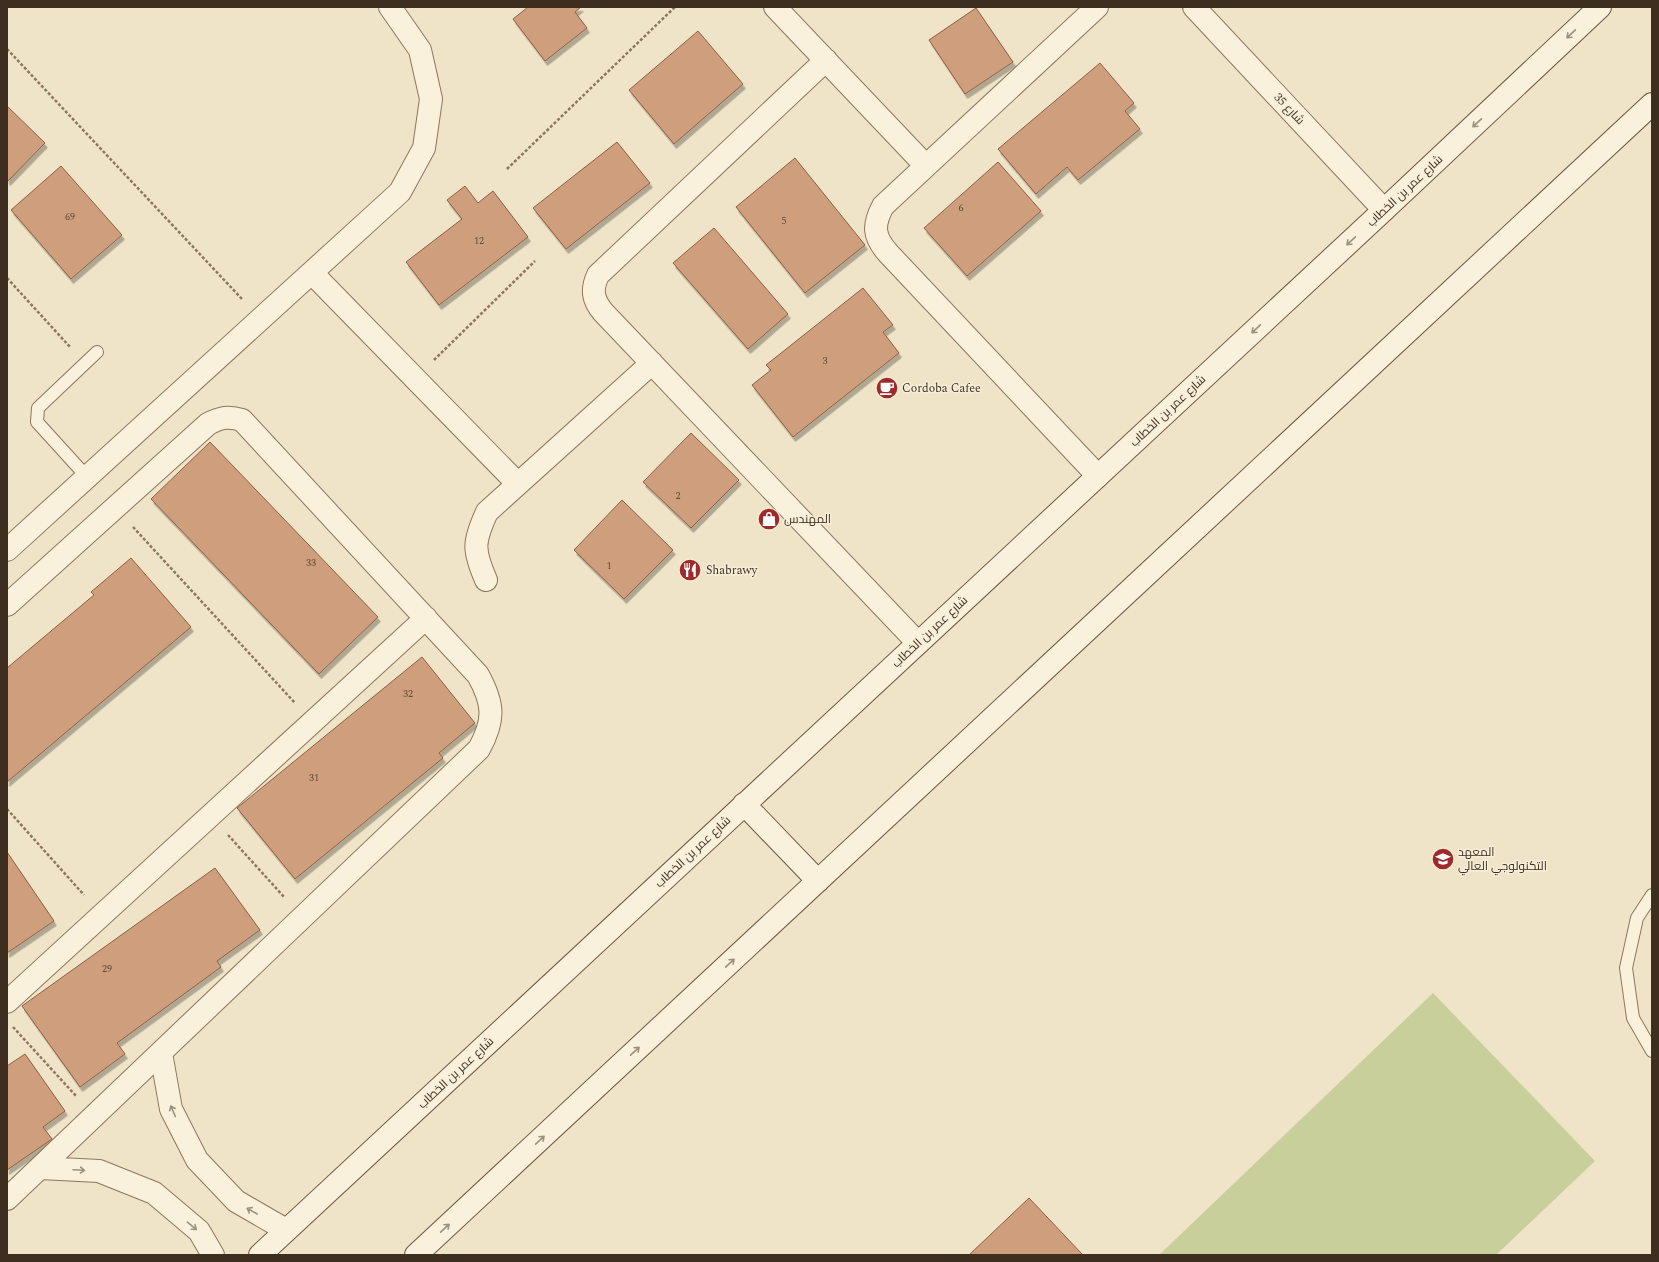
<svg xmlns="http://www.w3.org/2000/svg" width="1659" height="1262" viewBox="0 0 1659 1262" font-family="Spectral,Cairo,serif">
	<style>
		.green { fill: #c9cf9b }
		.building { fill: #cf9f7d; stroke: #8d5f41; filter: url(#shadow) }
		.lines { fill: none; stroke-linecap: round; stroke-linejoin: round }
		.lane-casing { stroke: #8d765c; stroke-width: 14 }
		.street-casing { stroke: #8d765c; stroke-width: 24 }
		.secondary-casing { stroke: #6f573f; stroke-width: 24 }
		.path { stroke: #8d765c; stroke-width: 2.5; stroke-dasharray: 3 2; stroke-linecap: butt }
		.lane { stroke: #faf1dc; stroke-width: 12 }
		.street { stroke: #faf1dc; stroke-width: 22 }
		.secondary { stroke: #faf1dc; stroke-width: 22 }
		.oneway { stroke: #9c907e }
		.labels { text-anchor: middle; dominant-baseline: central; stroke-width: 3; stroke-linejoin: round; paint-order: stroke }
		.number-label { font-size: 10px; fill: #624a37 }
		.street-label { font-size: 12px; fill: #3d2e20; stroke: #f7eed8 }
		.poi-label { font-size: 12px; fill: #3d2e20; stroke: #f7eed8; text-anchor: start }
	</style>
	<defs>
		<filter id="shadow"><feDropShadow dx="2.5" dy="4.5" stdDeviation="0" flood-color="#0004"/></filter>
	</defs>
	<rect width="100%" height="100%" fill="#f0e4c8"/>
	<path class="green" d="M1433 993 1595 1161 1496 1255H1159Z"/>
	<path class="building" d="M528 7H581L575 12 587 28 545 61 513 19Z
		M976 8 1013 62 965 94 929 40Z
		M698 31 743 84 674 144 629 90Z
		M1100 63 1134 103 1125 111 1140 129 1078 180 1067 167 1036 194 998 149Z
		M7 106 45 143 8 181 7 180Z
		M617 142 650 183 566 249 533 208Z
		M795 158 865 245 805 293 736 207Z
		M998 162 1041 211 967 276 924 228Z
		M61 166 122 235 71 279 11 210Z
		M465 186 478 203 493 191 528 237 439 305 406 262 462 219 447 200Z
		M714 228 788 314 748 349 673 263Z
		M863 288 893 325 883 332 899 353 793 437 752 385 771 370 766 365Z
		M691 433 739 480 691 528 643 482Z
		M210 442 378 617 319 674 151 499Z
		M622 500 673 550 624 599 574 550Z
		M131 558 191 627 7 782V668L94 595 91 592Z
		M422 657 475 723 439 753 443 758 295 879 237 808Z
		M7 852 54 921 7 953Z
		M215 868 260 930 217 961 221 967 117 1043 125 1054 80 1087 22 1006Z
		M25 1054 65 1111 43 1127 52 1139 7 1170V1066Z
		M1029 1198 1083 1255H969Z"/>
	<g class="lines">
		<g class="lane-casing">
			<path id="lane" d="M87 477 37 422 38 408 97 352
				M1652 895 1637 918 1626 968 1633 1018 1652 1051"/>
		</g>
		<g class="street-casing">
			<path id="street" d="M775 7 926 166
				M1097 7 883 206C873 225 873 236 888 253L1098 476
				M1194 7 1384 210
				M826 60 598 275C591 290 593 300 603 312L918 643
				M312 273 518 484
				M7 550 400 192 424 148 431 99 420 50 390 7
				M486 580C473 550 473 542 487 512L652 363
				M7 605 208 424C221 417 229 416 242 420L478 675C494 704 495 720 479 749L7 1199
				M7 1002 426 618
				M161 1053 171 1109 197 1160 236 1201 286 1230
				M40 1168 99 1171 154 1193 199 1231 213 1255"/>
		</g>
		<g class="secondary-casing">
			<path id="secondary" d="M744 804 818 881
				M260 1255 1384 210 1600 7
				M416 1255 1652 104"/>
		</g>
		<path class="path" d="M7 49 242 299
			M507 169 675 7
			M7 278 70 347
			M434 360 535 261
			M133 527 295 703
			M7 809 84 895
			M228 835 285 898
			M13 1027 77 1097"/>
		<use href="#lane" class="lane"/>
		<use href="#street" class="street"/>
		<use href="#secondary" class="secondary"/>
	</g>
	<defs><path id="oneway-shaft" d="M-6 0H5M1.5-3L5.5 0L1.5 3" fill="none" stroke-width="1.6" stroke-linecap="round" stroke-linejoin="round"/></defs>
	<g class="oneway">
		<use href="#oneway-shaft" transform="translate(1571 34) rotate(137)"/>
		<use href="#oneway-shaft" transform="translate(1477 123) rotate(137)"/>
		<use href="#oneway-shaft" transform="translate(1351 241) rotate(137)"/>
		<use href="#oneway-shaft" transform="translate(1256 329) rotate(137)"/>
		<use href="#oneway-shaft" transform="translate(730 963) rotate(-43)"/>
		<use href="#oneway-shaft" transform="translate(635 1051) rotate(-43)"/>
		<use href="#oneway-shaft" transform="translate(173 1111) rotate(-113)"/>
		<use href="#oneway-shaft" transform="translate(540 1140) rotate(-43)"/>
		<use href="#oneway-shaft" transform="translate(79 1170) rotate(3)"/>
		<use href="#oneway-shaft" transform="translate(252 1211) rotate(-150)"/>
		<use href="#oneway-shaft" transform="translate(192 1226) rotate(40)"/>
		<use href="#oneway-shaft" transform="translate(445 1228) rotate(-43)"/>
	</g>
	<defs>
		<g id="cafe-disc" transform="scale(1.15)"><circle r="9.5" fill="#9e2a2b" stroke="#f7eed8"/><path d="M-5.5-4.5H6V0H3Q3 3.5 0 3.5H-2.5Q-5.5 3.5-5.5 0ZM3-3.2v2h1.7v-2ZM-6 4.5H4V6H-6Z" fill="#fff"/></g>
		<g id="shop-disc" transform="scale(1.15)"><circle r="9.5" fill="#9e2a2b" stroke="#f7eed8"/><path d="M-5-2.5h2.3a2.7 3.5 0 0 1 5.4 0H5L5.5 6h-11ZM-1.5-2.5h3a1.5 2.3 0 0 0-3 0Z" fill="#fff"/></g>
		<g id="restaurant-disc" transform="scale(1.15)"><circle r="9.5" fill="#9e2a2b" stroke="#f7eed8"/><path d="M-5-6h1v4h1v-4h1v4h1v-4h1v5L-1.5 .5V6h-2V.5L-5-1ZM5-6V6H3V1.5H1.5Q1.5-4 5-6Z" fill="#fff"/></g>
		<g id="university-disc" transform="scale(1.15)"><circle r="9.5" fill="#9e2a2b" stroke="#f7eed8"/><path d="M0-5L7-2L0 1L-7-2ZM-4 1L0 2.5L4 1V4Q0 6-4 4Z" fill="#fff"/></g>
	</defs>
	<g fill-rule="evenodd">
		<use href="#cafe-disc" x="887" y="388"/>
		<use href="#shop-disc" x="769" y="519"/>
		<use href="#restaurant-disc" x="690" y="570"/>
		<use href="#university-disc" x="1443" y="859"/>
	</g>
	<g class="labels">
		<g class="number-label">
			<text x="961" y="208">6</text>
			<text x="70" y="217">69</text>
			<text x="784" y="221">5</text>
			<text x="479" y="241">12</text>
			<text x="825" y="361">3</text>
			<text x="678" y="496">2</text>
			<text x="311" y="563">33</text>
			<text x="609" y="566">1</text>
			<text x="408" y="694">32</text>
			<text x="314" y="778">31</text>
			<text x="107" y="969">29</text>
		</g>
		<g class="street-label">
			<text transform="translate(1289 109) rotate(47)">شارع 35</text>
			<text transform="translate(1405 191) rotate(-43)">شارع عمر بن الخطاب</text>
			<text transform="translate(1168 411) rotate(-43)">شارع عمر بن الخطاب</text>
			<text transform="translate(930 632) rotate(-43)">شارع عمر بن الخطاب</text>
			<text transform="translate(693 852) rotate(-43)">شارع عمر بن الخطاب</text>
			<text transform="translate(456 1073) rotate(-43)">شارع عمر بن الخطاب</text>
		</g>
		<g class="poi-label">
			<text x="902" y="388">Cordoba Cafee</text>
			<text x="784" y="519">المهندس</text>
			<text x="706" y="570">Shabrawy</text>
			<text x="1458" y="852">المعهد<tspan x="1458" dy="14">التكنولوجي العالي</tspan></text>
		</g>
	</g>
	<rect width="1659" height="1262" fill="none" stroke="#3d2e20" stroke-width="16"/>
</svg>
